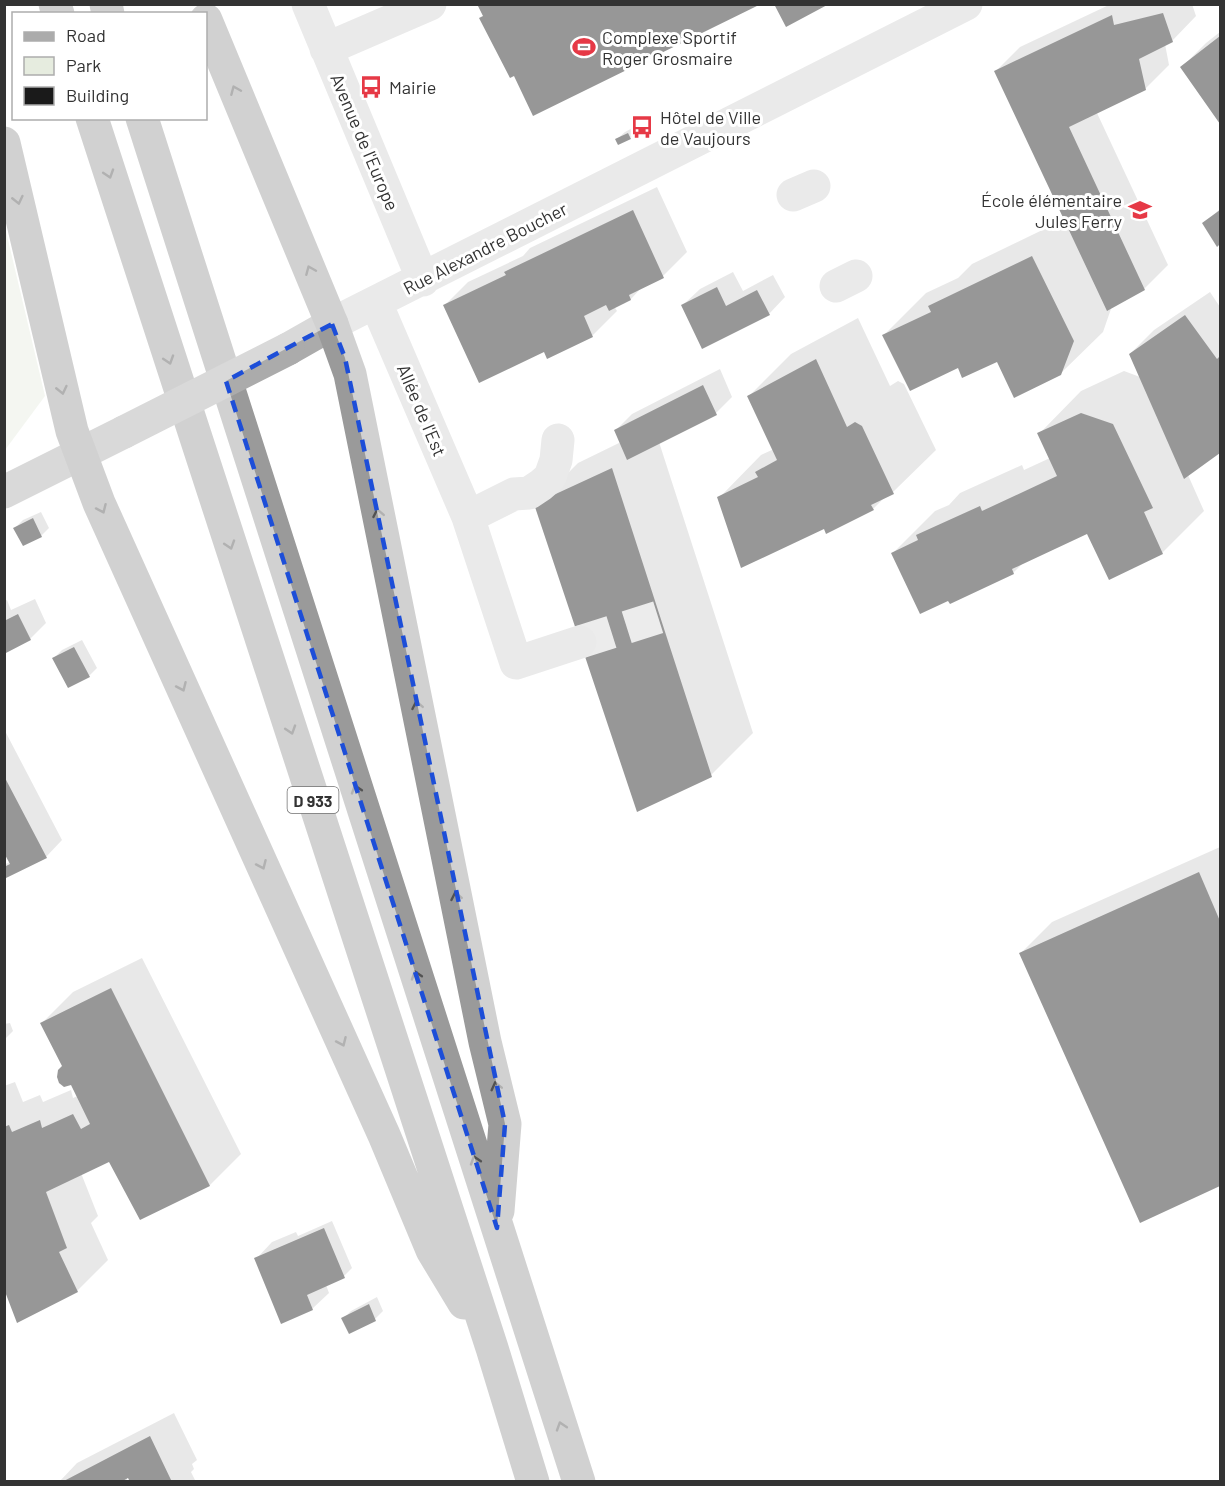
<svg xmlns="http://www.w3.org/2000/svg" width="1225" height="1486" viewBox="0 0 1225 1486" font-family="Barlow,sans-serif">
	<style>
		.green { fill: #e6ecdf }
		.shadow { fill: #0003 }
		.building { fill: #1a1a1a }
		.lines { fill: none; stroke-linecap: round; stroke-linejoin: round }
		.minor-tunnel { stroke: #d6d6d6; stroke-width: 33; stroke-dasharray: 33 16; stroke-linecap: butt }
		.minor { stroke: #d0d0d0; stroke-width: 33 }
		.major { stroke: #ababab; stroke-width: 33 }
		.highway { stroke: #9a9a9a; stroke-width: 33 }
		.major-bridge { stroke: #ababab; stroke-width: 33 }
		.oneway { stroke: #525252 }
		.marked { fill: none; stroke: #1d4ed8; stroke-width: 4.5; stroke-dasharray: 12 8; stroke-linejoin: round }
		.labels { text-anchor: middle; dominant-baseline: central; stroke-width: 6; stroke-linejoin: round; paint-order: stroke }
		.shield { fill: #fff; stroke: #707070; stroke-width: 1.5 }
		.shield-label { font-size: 16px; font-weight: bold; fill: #333 }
		.poi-label { font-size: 18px; fill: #333; stroke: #fff; text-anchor: start }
		.street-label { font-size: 18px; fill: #333; stroke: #fff }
	</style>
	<rect width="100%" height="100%" fill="#fff"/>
	<path class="green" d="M5 227 45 396 5 450H4Z"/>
	<path class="shadow" d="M1111 4H1192L1196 16 1172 41 1165 44 1169 65 1145 89 1097 113 1168 265 1144 289 1112 306 1103 332 1060 374 997 360 958 366 884 335 926 293 958 278 972 264 1065 219 996 71 1020 47Z
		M1220 32V122L1182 67 1206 43Z
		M636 126 638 130 630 138 617 139 625 132Z
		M657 187 687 252 663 276 643 286 631 299 614 306 617 311 593 335 548 357 545 350 444 306 468 282 523 256 530 248Z
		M1220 209V242L1217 245 1204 223Z
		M733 272 743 291 773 275 785 297 769 314 683 305 700 289Z
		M1210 292 1220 307V451L1188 475 1204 511 1162 553 1088 532 1025 561 1013 573 893 553 935 511 949 505 960 493 1022 465 1024 470 1050 458 1039 434 1081 391 1124 371 1140 377 1130 354 1154 330Z
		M858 318 890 386 898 381 904 384 936 450 893 492 886 496 873 509 824 527 719 498 761 455 774 449 749 396 791 354Z
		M720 369 732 397 716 413 659 442 753 733 711 775 536 505 578 463 621 442 616 430 632 414Z
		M41 512 49 528 41 536 24 544 15 528 23 520Z
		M35 599 46 623 30 639 4 652V601L7 600 11 610Z
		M82 640 97 668 89 676 54 658 62 650Z
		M4 729 62 840 46 857 4 878V865L11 861 4 849Z
		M1220 847V1185L1141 1221 1021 953 1052 922Z
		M142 958 241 1154 210 1185 141 1218 109 1160 81 1173 98 1216 91 1223 108 1260 77 1291 4 1285V1086L15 1082 23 1102 40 1095 43 1102 71 1090 73 1098 78 1096 42 1023 73 992Z
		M10 1023 13 1031 4 1040V1024Z
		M332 1221 352 1268 344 1276 326 1285 329 1293 312 1309 256 1259 272 1242 296 1232 298 1236Z
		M377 1297 383 1311 375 1319H343L351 1311Z
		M174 1413 197 1460 192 1464 194 1469 191 1472 196 1482H131L129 1476 126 1477 128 1482H59L77 1463Z"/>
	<path class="building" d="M477 4H761L533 116 514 76 510 78 479 18 483 16Z
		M774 4H829L786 27Z
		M1163 13 1173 42 1139 59 1146 90 1069 127 1145 290 1107 311 994 71 1112 15 1114 25Z
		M1220 36V124L1180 67Z
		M628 133 631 139 618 145 615 139Z
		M633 210 664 278 629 295 631 300 609 311 606 305 584 316 593 337 547 359 544 352 479 383 443 305 506 275 504 272Z
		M1220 210V244L1217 247 1202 223Z
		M1032 256 1074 341 1061 375 1014 398 997 362 962 378 958 368 910 391 882 335 931 312 928 306Z
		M717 287 726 306 757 290 770 315 702 349 681 305Z
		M1185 315 1217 359 1220 356V453L1184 479 1129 354Z
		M816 359 847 427 855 422 862 426 894 494 871 505 874 510 826 534 824 529 741 568 717 497 758 477 755 472 777 460 747 396Z
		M703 385 717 415 627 460 614 430Z
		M1081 413 1113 424 1153 508 1144 512 1163 554 1109 580 1087 534 1012 569 1014 574 950 604 948 601 920 614 891 553 918 540 916 535 980 506 982 511 1057 476 1037 433Z
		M612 468 712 777 637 812 534 504Z
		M33 518 42 537 23 546 13 528Z
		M18 614 31 640 4 654V621Z
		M74 647 90 677 68 688 52 658Z
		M4 776 47 858 4 879V867L10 864 4 853Z
		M1199 872 1220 921V1186L1140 1223 1019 953Z
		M111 988 210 1186 140 1220 109 1162 46 1192 67 1248 59 1252 78 1292 17 1323 4 1289V1127L9 1125 12 1132 40 1120 42 1128 73 1114 81 1129 90 1124 71 1085 64 1087 59 1083 57 1077 58 1070 62 1066 40 1023Z
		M324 1228 345 1278 307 1295 313 1310 281 1324 254 1258Z
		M369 1304 376 1321 349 1334 341 1318Z
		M150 1436 172 1482H130L128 1478 121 1482H62Z"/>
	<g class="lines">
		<path class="minor-tunnel" d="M580 642 659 617"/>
		<path class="minor" d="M308 4 423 280
			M326 49 430 4
			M793 195 814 186
			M836 286 856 276
			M376 303 468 517 516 663 580 642
			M332 324 966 4
			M468 517 514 494 529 493 541 485 550 477 556 460 558 440"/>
		<path class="major" d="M288 349 332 324
			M4 492 124 432"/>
		<path class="highway" d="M55 4 58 14
			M106 4 108 14
			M206 20 332 324 350 374 485 1042 505 1124 498 1211
			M92 118 492 1348 533 1482
			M142 118 579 1482
			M4 143 72 431 99 503 384 1135 432 1250 464 1303"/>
		<path class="major-bridge" d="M124 432 288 349"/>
	</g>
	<defs><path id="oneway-chevron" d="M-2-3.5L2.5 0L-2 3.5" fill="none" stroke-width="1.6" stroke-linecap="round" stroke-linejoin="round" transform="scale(1.5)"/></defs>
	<g class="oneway">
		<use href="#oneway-chevron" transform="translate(235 90) rotate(-113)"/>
		<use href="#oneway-chevron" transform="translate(109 174) rotate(72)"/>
		<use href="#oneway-chevron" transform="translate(18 200) rotate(77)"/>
		<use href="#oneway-chevron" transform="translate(310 270) rotate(-113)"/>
		<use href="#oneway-chevron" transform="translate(169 360) rotate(72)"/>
		<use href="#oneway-chevron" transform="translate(62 390) rotate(77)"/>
		<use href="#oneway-chevron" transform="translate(102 509) rotate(66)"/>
		<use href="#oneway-chevron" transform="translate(378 513) rotate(-101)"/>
		<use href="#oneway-chevron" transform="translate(230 545) rotate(72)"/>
		<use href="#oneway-chevron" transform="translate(182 687) rotate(66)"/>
		<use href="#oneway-chevron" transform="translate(417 705) rotate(-101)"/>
		<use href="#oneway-chevron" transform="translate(291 730) rotate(72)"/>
		<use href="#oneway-chevron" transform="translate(356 789) rotate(-108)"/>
		<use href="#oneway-chevron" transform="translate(262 865) rotate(66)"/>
		<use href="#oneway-chevron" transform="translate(456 896) rotate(-101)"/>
		<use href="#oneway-chevron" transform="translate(416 975) rotate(-108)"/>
		<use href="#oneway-chevron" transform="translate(342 1042) rotate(66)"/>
		<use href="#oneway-chevron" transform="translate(496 1086) rotate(-104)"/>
		<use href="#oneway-chevron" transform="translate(475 1160) rotate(-108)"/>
		<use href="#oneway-chevron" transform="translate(561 1426) rotate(-108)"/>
	</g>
	<path d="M0 0H1225V1486H0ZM332 324 345 358 505 1124 497 1228 226 381Z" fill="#fff" fill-opacity=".55" fill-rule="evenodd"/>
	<path class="marked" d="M332 324 345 358 505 1124 497 1228 226 381Z"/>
	<defs>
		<g id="stadium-bare" transform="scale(1.8)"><path d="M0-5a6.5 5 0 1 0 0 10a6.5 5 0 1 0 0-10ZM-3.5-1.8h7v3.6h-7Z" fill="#e63946" stroke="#fff" stroke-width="2.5" paint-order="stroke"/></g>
		<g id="bus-bare" transform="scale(1.8)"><path d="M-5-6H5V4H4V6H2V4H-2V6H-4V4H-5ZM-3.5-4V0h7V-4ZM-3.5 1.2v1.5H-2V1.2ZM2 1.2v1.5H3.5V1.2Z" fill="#e63946" stroke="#fff" stroke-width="2.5" paint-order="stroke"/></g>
		<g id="school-bare" transform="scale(1.8)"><path d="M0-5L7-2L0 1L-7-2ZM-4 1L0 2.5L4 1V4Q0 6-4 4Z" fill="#e63946" stroke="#fff" stroke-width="2.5" paint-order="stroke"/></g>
	</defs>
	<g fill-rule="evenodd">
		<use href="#stadium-bare" x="584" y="47"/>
		<use href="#bus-bare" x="371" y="87"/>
		<use href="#bus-bare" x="642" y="127"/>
		<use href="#school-bare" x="1140" y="210"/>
	</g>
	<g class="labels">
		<rect class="shield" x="287.5" y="787" width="51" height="26" rx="4.5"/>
		<g class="shield-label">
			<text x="313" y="800">D 933</text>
		</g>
		<g class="poi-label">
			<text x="602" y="37">Complexe Sportif<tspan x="602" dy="21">Roger Grosmaire</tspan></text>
			<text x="389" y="87">Mairie</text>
			<text x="660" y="117">Hôtel de Ville<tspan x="660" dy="21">de Vaujours</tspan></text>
			<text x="1122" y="200" text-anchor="end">École élémentaire<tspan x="1122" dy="21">Jules Ferry</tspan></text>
		</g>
		<g class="street-label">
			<text transform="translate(365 142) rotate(67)">Avenue de l'Europe</text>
			<text transform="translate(485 248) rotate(-27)">Rue Alexandre Boucher</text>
			<text transform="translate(422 410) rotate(67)">Allée de l'Est</text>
		</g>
	</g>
	<rect width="1225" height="1486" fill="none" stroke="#333333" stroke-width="12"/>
	<rect x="12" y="12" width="195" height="108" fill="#ffffff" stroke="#adadad" stroke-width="1.5"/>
	<rect x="24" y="32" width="30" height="9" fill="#ababab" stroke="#adadad" stroke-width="1.5"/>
	<text x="66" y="42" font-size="18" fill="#333333">Road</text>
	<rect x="24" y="57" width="30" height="18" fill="#e6ecdf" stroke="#adadad" stroke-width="1.5"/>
	<text x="66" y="72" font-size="18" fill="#333333">Park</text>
	<rect x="24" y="87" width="30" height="18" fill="#1a1a1a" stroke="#adadad" stroke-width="1.5"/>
	<text x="66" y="102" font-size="18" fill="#333333">Building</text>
</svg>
